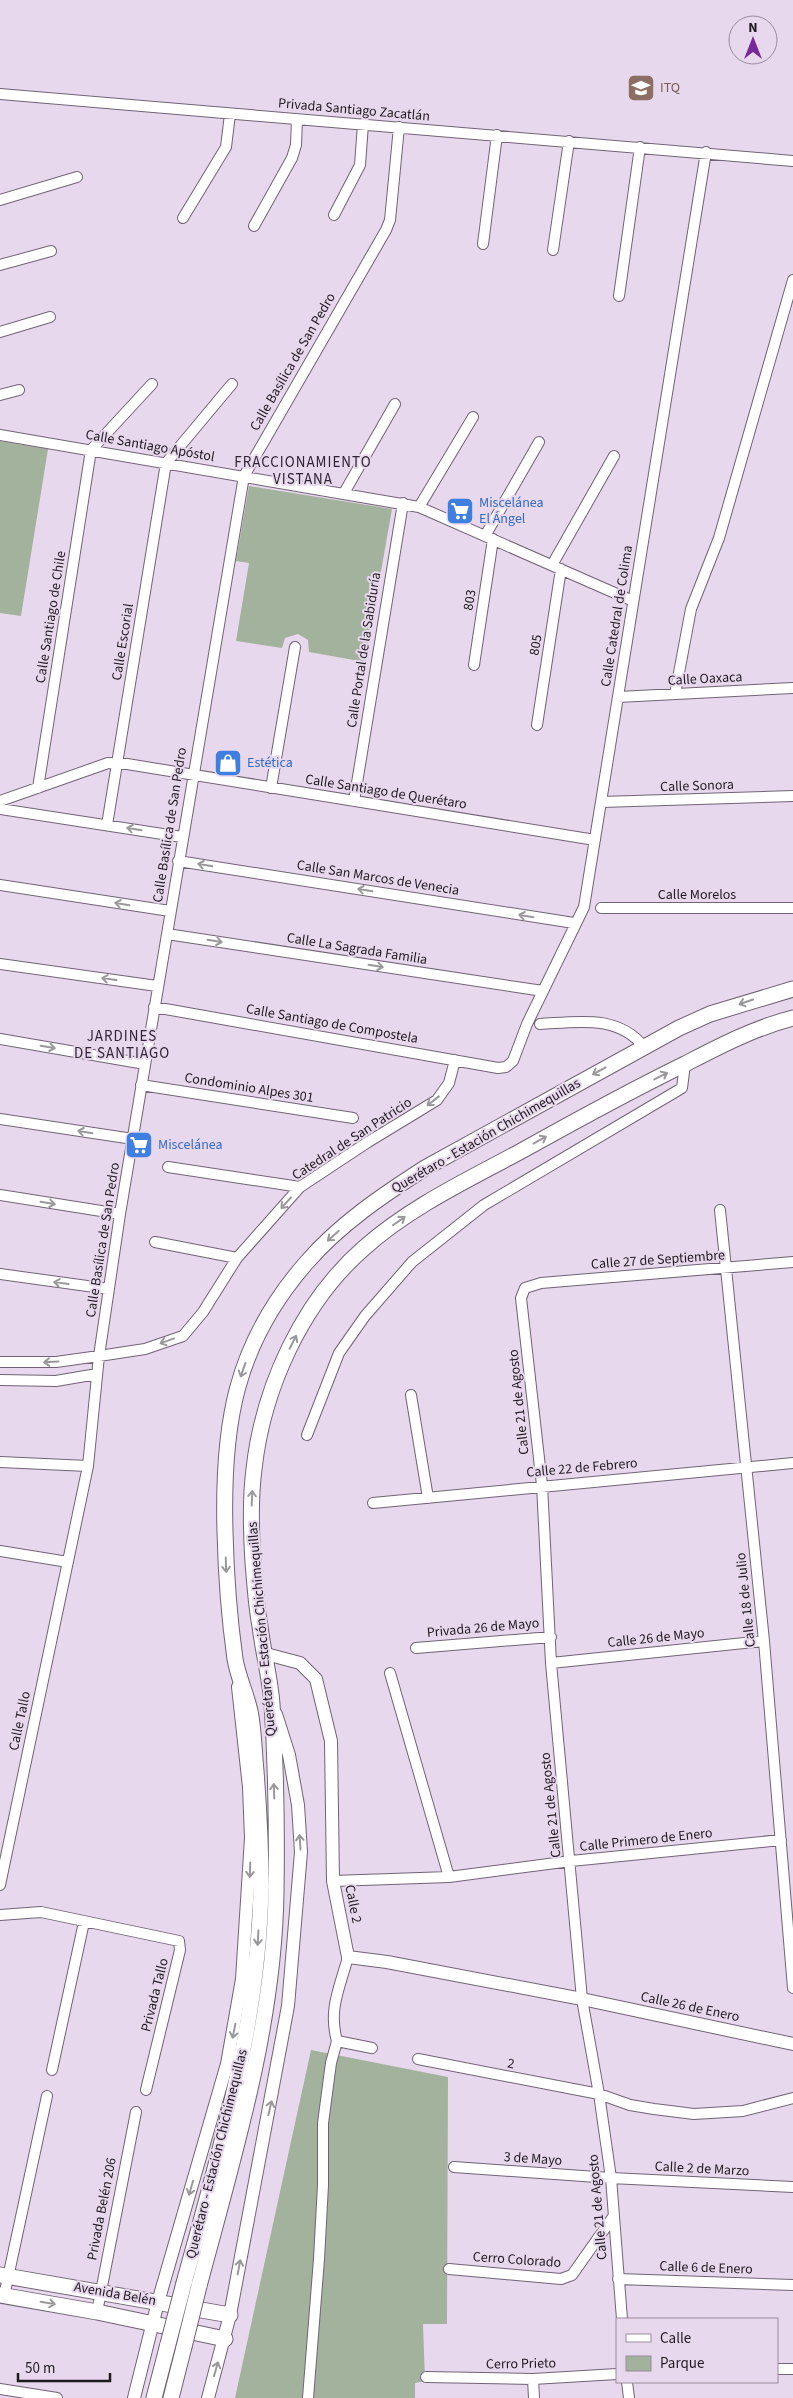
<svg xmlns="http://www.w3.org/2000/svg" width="793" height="2398" viewBox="0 0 793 2398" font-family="'Source Sans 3',sans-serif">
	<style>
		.green { fill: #a2b29c }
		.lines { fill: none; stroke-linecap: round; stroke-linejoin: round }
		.minor-casing { stroke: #716375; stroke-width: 12 }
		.tertiary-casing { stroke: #716375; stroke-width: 14 }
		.secondary-casing { stroke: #716375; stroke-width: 17 }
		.minor { stroke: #fff; stroke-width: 10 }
		.tertiary { stroke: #fff; stroke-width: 12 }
		.secondary { stroke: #fff; stroke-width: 15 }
		.secondary-bridge-casing { stroke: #716375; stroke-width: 17; stroke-linecap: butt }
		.secondary-bridge { stroke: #fff; stroke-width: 15 }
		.oneway { stroke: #9a989b }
		.labels { text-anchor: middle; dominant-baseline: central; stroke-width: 4; stroke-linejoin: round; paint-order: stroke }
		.education-label { font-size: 14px; fill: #785e54; stroke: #e8d8ed; text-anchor: start }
		.street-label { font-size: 14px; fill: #1f1a21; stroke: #e8d8ed }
		.shop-label { font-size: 14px; fill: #366cbe; stroke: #e8d8ed; text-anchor: start }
		.neighbourhood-label { font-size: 15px; letter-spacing: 1px; fill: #302434; stroke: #e8d8ed }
	</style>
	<rect width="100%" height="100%" fill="#e8d8ed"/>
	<path class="green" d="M0 441 48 449 21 616 0 613Z
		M249 486 392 509 365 662 309 652 308 640 298 634 285 638 282 648 236 641 249 563 236 561Z
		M311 2050 448 2077 447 2324H423L425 2381 415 2383V2398H235Z"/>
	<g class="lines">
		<g class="minor-casing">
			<path id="minor" d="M0 94 793 161
				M0 200 77 177
				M334 215 360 165 363 124
				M183 218 226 147 230 114
				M254 226 292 158 296 145 297 119
				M483 244 497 135
				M553 250 569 141
				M0 265 51 251
				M619 296 640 147
				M0 332 50 317
				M0 395 19 390
				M0 435 419 507 633 601
				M344 493 395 404
				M419 507 473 417
				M485 536 539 442
				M552 565 614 456
				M474 665 493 539
				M675 694 691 609 719 538 793 280
				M618 697 793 688
				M537 725 561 569
				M38 788 91 450 152 384
				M271 788 295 647
				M0 801 108 763 127 764 595 840
				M354 801 403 503
				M601 802 793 796
				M0 809 182 837
				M107 825 166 463 232 384
				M178 861 574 923
				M0 885 170 911
				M601 908H793
				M167 934 543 991
				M0 964 157 986
				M154 1007 498 1068 506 1067 513 1061 527 1024 584 907 706 152
				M540 1024C577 1022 618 1014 644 1047
				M0 1039 145 1064
				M141 1085 353 1118
				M0 1119 133 1139
				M168 1167 300 1187
				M0 1195 120 1214
				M720 1210 764 1641 793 1988
				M155 1242 237 1258
				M0 1274 109 1289
				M0 1362H56L99 1356 145 1349 183 1336 203 1312 237 1258 300 1187 368 1142 437 1100 449 1083 455 1060
				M0 1380 56 1381 97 1374
				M411 1395 428 1498
				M307 1435 339 1353 365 1316 412 1262 484 1205 682 1088 685 1064
				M0 1462 88 1466
				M373 1503 793 1463
				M0 1551 68 1562
				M416 1648 551 1637
				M551 1663 764 1641
				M390 1673 449 1877
				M333 1881 449 1877 571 1861 781 1840
				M0 1885 88 1466 99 1356 120 1214 244 476 386 230 390 220 399 127
				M0 1915 41 1912 179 1941 180 1950 146 2090
				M348 1957C340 1987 328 2009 337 2041L372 2048
				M418 2059 599 2094 630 2105 654 2109 694 2114 743 2111 793 2098
				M52 2070 84 1922
				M454 2167 611 2178 793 2187
				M449 2269 561 2279 572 2275 613 2217
				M618 2279 793 2285
				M4 2296 47 2096
				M97 2312 136 2112
				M622 2319 611 2178 599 2094 582 1999 551 1663 542 1485 521 1298 525 1288 541 1283 793 1262
				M777 2369H793
				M426 2377 533 2379 617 2374
				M533 2379 534 2398
				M627 2382 629 2398
				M0 2389 57 2398
				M308 2398 319 2259 323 2185V2123L331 2063 337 2041"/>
		</g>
		<g class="tertiary-casing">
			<path id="tertiary" d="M266 1654 300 1663 316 1679 331 1741 333 1881 348 1957 387 1962 582 1999 793 2044
				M134 2398 158 2302 227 2064 242 1979 251 1838 249 1787 238 1687
				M208 2398 230 2315 288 2006 301 1852 298 1805 289 1755 276 1714"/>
		</g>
		<g class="secondary-casing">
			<path id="secondary" d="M0 2275 230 2315
				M184 2283C220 2151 259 2024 261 1886 261 1848 259 1810 256 1771 254 1751 254 1731 250 1711 246 1693 238 1677 235 1659 229 1616 226 1574 225 1532 222 1426 234 1345 307 1262 340 1224 383 1195 425 1168L679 1028 710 1014 793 989
				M199 2286C233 2158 274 2027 276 1893 277 1830 276 1766 272 1704 270 1677 263 1652 260 1626 256 1606 255 1584 253 1563 251 1532 250 1500 254 1469 263 1388 302 1302 364 1248 411 1206 470 1179 525 1149 577 1120 630 1091 685 1064 720 1046 754 1028 793 1018
				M0 2295 97 2312 225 2339
				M154 2398 168 2344
				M171 2398 184 2347"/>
		</g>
		<use href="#minor" class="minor"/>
		<use href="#tertiary" class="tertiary"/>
		<use href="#secondary" class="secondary"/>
		<g class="secondary-bridge-casing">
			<path id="secondary-bridge" d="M168 2344 184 2283
				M184 2347 199 2286"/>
		</g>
		<use href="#secondary-bridge" class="secondary-bridge"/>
	</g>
	<defs><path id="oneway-shaft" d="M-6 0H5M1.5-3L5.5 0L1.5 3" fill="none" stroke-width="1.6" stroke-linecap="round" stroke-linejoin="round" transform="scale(1.25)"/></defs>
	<g class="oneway">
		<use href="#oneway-shaft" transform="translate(134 829) rotate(-171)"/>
		<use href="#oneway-shaft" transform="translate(205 865) rotate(-171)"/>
		<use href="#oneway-shaft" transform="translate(365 890) rotate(-171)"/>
		<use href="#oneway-shaft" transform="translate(122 904) rotate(-171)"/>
		<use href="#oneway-shaft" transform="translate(526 916) rotate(-171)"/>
		<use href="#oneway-shaft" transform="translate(215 941) rotate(9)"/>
		<use href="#oneway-shaft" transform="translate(376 966) rotate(9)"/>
		<use href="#oneway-shaft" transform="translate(109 979) rotate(-172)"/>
		<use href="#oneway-shaft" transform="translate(746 1002) rotate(161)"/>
		<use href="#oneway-shaft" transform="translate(48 1047) rotate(9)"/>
		<use href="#oneway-shaft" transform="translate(599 1071) rotate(151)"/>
		<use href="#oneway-shaft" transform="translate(661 1076) rotate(-27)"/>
		<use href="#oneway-shaft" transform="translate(433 1101) rotate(142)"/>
		<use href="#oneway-shaft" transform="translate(85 1132) rotate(-171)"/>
		<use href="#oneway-shaft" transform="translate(540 1140) rotate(-29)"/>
		<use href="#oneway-shaft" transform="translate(48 1203) rotate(9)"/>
		<use href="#oneway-shaft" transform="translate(286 1203) rotate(132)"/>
		<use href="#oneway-shaft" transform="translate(399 1221) rotate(-35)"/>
		<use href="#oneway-shaft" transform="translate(333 1236) rotate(138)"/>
		<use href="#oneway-shaft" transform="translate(61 1283) rotate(-172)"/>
		<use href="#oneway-shaft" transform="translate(167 1341) rotate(160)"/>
		<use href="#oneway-shaft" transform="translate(293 1342) rotate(-63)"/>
		<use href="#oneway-shaft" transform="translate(51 1362) rotate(177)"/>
		<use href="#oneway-shaft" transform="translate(243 1370) rotate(109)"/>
		<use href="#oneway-shaft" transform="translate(252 1498) rotate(-88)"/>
		<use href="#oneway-shaft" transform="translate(226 1565) rotate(88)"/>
		<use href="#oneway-shaft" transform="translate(274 1791) rotate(-92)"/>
		<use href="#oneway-shaft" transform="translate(300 1842) rotate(-94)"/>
		<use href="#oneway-shaft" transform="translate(250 1870) rotate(92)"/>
		<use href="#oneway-shaft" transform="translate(258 1938) rotate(93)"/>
		<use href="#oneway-shaft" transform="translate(234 2031) rotate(101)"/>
		<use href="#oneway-shaft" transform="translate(270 2108) rotate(-77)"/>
		<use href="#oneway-shaft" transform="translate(191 2188) rotate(106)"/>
		<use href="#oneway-shaft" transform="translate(239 2267) rotate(-80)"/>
		<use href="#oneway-shaft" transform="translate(48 2303) rotate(10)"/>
		<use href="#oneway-shaft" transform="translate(216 2369) rotate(-74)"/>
	</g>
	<defs>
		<g id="university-square" transform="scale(1.4375)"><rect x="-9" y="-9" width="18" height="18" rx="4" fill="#8d6e63" stroke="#e8d8ed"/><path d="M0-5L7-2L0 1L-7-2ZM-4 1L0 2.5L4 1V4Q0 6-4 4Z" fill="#fff"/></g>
		<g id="supermarket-square" transform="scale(1.4375)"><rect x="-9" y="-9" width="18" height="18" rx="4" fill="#3f7fe0" stroke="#e8d8ed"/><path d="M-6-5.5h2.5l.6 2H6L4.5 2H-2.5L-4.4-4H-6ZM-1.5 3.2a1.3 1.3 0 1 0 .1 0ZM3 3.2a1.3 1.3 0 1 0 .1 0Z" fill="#fff"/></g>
		<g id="shop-square" transform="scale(1.4375)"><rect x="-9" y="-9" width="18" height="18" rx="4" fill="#3f7fe0" stroke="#e8d8ed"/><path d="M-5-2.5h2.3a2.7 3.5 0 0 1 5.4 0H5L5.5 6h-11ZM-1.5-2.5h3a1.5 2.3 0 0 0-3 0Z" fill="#fff"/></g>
	</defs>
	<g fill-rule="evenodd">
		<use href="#university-square" x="641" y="88"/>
		<use href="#supermarket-square" x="460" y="511"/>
		<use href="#shop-square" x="228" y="763"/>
		<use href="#supermarket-square" x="139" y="1145"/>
	</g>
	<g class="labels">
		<g class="education-label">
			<text x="660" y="88">ITQ</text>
		</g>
		<g class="street-label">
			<text transform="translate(354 110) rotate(5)">Privada Santiago Zacatlán</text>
			<text transform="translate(293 362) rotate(-60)">Calle Basílica de San Pedro</text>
			<text transform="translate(150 446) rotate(10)">Calle Santiago Apóstol</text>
			<text transform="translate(470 600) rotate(-81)">803</text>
			<text transform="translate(617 616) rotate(-81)">Calle Catedral de Colima</text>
			<text transform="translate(51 617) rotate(-81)">Calle Santiago de Chile</text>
			<text transform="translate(123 642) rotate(-81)">Calle Escorial</text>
			<text transform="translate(536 645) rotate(-81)">805</text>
			<text transform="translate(364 650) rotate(-81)">Calle Portal de la Sabiduría</text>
			<text transform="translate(705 679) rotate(-3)">Calle Oaxaca</text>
			<text transform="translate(697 786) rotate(-2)">Calle Sonora</text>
			<text transform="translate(386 792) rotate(9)">Calle Santiago de Querétaro</text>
			<text transform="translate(170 825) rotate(-81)">Calle Basílica de San Pedro</text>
			<text transform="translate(378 878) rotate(9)">Calle San Marcos de Venecia</text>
			<text x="697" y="895">Calle Morelos</text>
			<text transform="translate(357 949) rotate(9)">Calle La Sagrada Familia</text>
			<text transform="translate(332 1024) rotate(10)">Calle Santiago de Compostela</text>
			<text transform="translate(249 1088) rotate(9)">Condominio Alpes 301</text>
			<text transform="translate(486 1136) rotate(-30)">Querétaro - Estación Chichimequillas</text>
			<text transform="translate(352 1139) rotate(-33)">Catedral de San Patricio</text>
			<text transform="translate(103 1240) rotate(-81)">Calle Basílica de San Pedro</text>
			<text transform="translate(658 1260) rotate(-4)">Calle 27 de Septiembre</text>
			<text transform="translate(519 1402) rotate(-96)">Calle 21 de Agosto</text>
			<text transform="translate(582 1468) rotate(-5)">Calle 22 de Febrero</text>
			<text transform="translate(746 1600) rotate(-96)">Calle 18 de Julio</text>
			<text transform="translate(483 1628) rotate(-5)">Privada 26 de Mayo</text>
			<text transform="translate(262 1629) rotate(-95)">Querétaro - Estación Chichimequillas</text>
			<text transform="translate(656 1638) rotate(-6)">Calle 26 de Mayo</text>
			<text transform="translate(20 1721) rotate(-78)">Calle Tallo</text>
			<text transform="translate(551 1805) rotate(-96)">Calle 21 de Agosto</text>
			<text transform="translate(646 1840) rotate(-6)">Calle Primero de Enero</text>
			<text transform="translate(353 1904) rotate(79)">Calle 2</text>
			<text transform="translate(155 1995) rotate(-76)">Privada Tallo</text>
			<text transform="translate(690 2007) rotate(12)">Calle 26 de Enero</text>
			<text transform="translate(511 2064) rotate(11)">2</text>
			<text transform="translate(217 2154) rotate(-76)">Querétaro - Estación Chichimequillas</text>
			<text transform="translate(533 2159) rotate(4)">3 de Mayo</text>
			<text transform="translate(702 2169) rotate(3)">Calle 2 de Marzo</text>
			<text transform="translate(598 2207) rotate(-95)">Calle 21 de Agosto</text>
			<text transform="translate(102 2209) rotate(-79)">Privada Belén 206</text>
			<text transform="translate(517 2260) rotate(4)">Cerro Colorado</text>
			<text transform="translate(706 2268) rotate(2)">Calle 6 de Enero</text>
			<text transform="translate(115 2294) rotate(10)">Avenida Belén</text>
			<text transform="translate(521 2364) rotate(-1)">Cerro Prieto</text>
		</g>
		<g class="shop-label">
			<text x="479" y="503">Miscelánea<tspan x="479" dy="16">El Ángel</tspan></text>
			<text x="247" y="763">Estética</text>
			<text x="158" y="1145">Miscelánea</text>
		</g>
		<g class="neighbourhood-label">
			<text x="303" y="462">FRACCIONAMIENTO<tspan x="303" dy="17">VISTANA</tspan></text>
			<text x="122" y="1036">JARDINES<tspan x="122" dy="17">DE SANTIAGO</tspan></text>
		</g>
	</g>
	<rect x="616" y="2318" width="162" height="65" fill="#e8d8ed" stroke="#988c9b"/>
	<rect x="626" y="2334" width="25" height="8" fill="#ffffff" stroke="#988c9b"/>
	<text x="660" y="2343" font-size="15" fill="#1f1a21">Calle</text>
	<rect x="626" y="2356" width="25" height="15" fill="#a2b29c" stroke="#988c9b"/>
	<text x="660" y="2368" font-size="15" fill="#1f1a21">Parque</text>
	<g transform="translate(753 40)"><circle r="24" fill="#e8d8ed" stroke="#988c9b"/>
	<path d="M0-4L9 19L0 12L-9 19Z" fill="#792899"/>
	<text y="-8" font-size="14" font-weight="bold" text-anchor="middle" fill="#1f1a21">N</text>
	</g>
	<path d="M18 2373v8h92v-8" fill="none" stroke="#1f1a21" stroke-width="2.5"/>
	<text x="25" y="2373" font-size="15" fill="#1f1a21" stroke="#e8d8ed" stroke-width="4" paint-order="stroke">50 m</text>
</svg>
